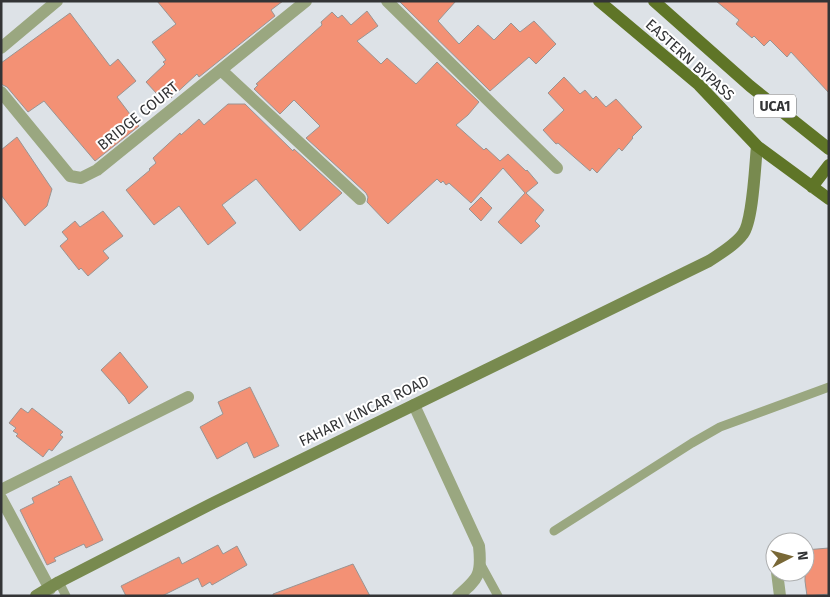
<svg xmlns="http://www.w3.org/2000/svg" width="830" height="597" viewBox="0 0 830 597" font-family="'Fira Sans',sans-serif">
	<style>
		.building { fill: #f39175; stroke: #9a9492 }
		.lines { fill: none; stroke-linecap: round; stroke-linejoin: round }
		.lane { stroke: #9aa780; stroke-width: 9 }
		.street { stroke: #9aa780; stroke-width: 12 }
		.secondary { stroke: #788a4f; stroke-width: 12 }
		.primary { stroke: #5f7527; stroke-width: 12 }
		.labels { text-anchor: middle; dominant-baseline: central; stroke-width: 4; stroke-linejoin: round; paint-order: stroke }
		.shield { fill: #fff; stroke: #707172; stroke-width: 1 }
		.shield-label { font-size: 14px; font-weight: bold; fill: #333436 }
		.street-label { font-size: 15px; fill: #333436; stroke: #fff }
	</style>
	<rect width="100%" height="100%" fill="#dde2e7"/>
	<path class="building" d="M157 1H283L271 10 275 16 199 77 197 74 171 98 162 89 157 94 146 82 165 64 163 62 166 60 152 42 176 24Z
		M399 1H456L438 21 459 44 478 25 494 40 511 23 520 32 534 21 556 44 536 64 529 57 490 91Z
		M716 1H829V93L791 52 787 57 770 40 764 46 754 36 752 38 736 24 739 20Z
		M367 11 378 26 357 41 381 64 387 58 416 84 437 62 479 102 468 115 456 125 484 150 486 148 500 161 508 154 526 171 527 170 538 183 526 193 544 210 535 221 540 226 521 244 498 222 525 193 503 168 471 203 449 183 446 185 443 181 441 183 437 179 388 224 367 202 368 197 366 193 306 138 320 126 294 100 280 114 254 89 258 85 256 84 322 25 321 22 332 12 338 18 342 15 351 25Z
		M70 13 110 66 118 59 136 81 117 97 139 126 95 161 44 101 28 112 7 87 1 84V63Z
		M564 77 580 94 585 90 593 99 596 96 606 107 616 99 642 127 632 137 633 138 622 151 619 148 597 173 592 168 590 171 558 143 556 144 543 130 564 110 548 93Z
		M228 104H245L293 151 294 149 342 193 300 231 256 179 222 205 236 223 208 245 179 206 154 225 126 190 150 170 149 169 156 163 153 158 180 133 181 135 199 119 204 125Z
		M17 137 52 189 47 206 25 226 1 195V150Z
		M481 197 492 208 481 221 469 209Z
		M103 211 123 236 103 251 109 258 88 276 81 268 79 270 60 246 68 239 62 232 75 221 80 227Z
		M120 352 148 387 129 404 125 397 101 370Z
		M250 387 279 446 254 458 247 442 217 459 200 427 223 414 218 402Z
		M21 408 28 413 32 408 63 432 60 435 63 437 52 451 49 449 43 457 16 436 18 434 13 431 16 428 9 423Z
		M71 476 103 540 86 548 84 544 54 558 56 561 47 565 20 510 34 503 32 498 60 484 58 482Z
		M218 545 223 554 237 546 247 565 212 585 210 582 202 587 198 578 162 596H126L121 586 179 557 182 564Z
		M829 548V594L807 596 805 581V550Z
		M353 564 370 596H273V594Z"/>
	<g class="lines">
		<path class="lane" d="M554 531 692 443 720 427 829 387
			M481 565 498 596
			M59 582 66 596"/>
		<path class="street" d="M387 1 557 168
			M1 48 57 1
			M221 70 360 199
			M1 92 70 176 81 178 97 170 306 1
			M414 405 479 546C482 574 479 578 458 596
			M1 490 188 397
			M1 498 50 589
			M775 558V559
			M777 572 780 596"/>
		<path class="secondary" d="M36 596 59 582 213 503 709 261C721 253 735 245 743 234 753 221 755 165 757 146"/>
		<path class="primary" d="M599 1 699 85 757 146 829 199
			M654 1 750 86 829 149
			M812 187 829 165"/>
	</g>
	<g class="labels">
		<rect class="shield" x="754" y="94.5" width="42" height="23" rx="4"/>
		<g class="shield-label">
			<text x="775" y="106">UCA1</text>
		</g>
		<g class="street-label">
			<text transform="translate(690 60) rotate(42)">EASTERN BYPASS</text>
			<text transform="translate(138 116) rotate(-39)">BRIDGE COURT</text>
			<text transform="translate(364 411) rotate(-26)">FAHARI KINCAR ROAD</text>
		</g>
	</g>
	<rect width="830" height="597" fill="none" stroke="#333436" stroke-width="5"/>
	<g transform="translate(790 557) rotate(84)"><circle r="24" fill="#ffffff" stroke="#adaeaf"/>
	<path d="M0-4L9 19L0 12L-9 19Z" fill="#796836"/>
	<text y="-8" font-size="14" font-weight="bold" text-anchor="middle" fill="#333436">N</text>
	</g>
</svg>
